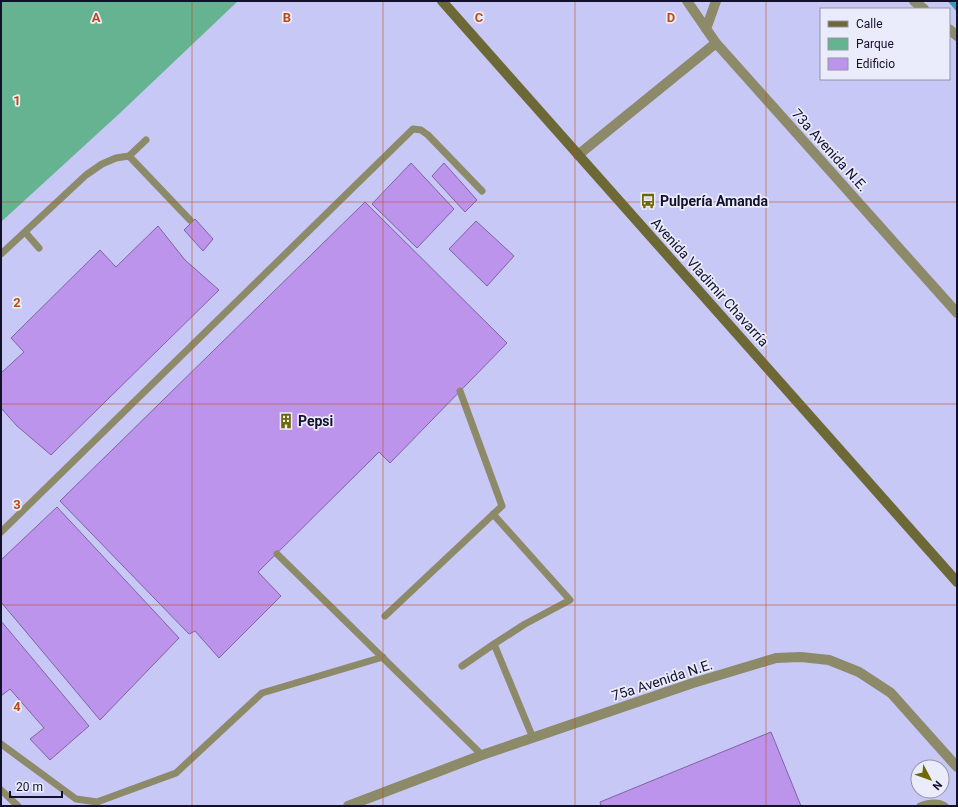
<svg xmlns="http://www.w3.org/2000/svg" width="958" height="807" viewBox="0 0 958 807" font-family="Roboto,sans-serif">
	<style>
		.green { fill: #66b391 }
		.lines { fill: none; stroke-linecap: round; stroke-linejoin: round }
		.stream { stroke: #369cbe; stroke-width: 5 }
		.building { fill: #bc94ec; stroke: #8163a4 }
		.lane { stroke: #8c8a69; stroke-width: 7 }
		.street { stroke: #8c8a69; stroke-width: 10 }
		.secondary { stroke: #6d6937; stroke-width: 10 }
		.grid { fill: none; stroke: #bd4a12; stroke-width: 1; stroke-opacity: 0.55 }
		.labels { text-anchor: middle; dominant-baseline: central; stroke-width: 3.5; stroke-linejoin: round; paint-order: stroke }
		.street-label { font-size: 14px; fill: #12102b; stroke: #ebecfb }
		.poi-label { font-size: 14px; font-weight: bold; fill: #12102b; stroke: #ebecfb; text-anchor: start }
		.grid-label { font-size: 13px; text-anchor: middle; font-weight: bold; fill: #bd4a12; stroke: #ebecfb; stroke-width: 3.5; stroke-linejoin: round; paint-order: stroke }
	</style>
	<rect width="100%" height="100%" fill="#c7c8f5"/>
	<path class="green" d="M1 1H238L120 113 1 222Z"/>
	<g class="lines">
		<path class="stream" d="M951 1 957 8"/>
	</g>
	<path class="building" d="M411 163 454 209 417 248 372 204Z
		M444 163 477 200 465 212 432 176Z
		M365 202 507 343 390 463 379 452 258 572 281 596 219 658 195 631 189 634 60 501Z
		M195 219 213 239 203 251 184 230Z
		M476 221 514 256 487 286 449 249Z
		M158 226 185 260 219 290 51 455 17 426 1 408V373L24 352 11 338 100 250 116 267Z
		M57 507 179 638 100 720 1 602V560Z
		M1 621 89 726 50 760 30 739 44 728 10 689 1 696Z
		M771 732 801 806H601L600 802Z"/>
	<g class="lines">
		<path class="lane" d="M129 156 190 220
			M25 232 39 248
			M1 254 86 175 102 164 116 158 129 156 146 140
			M493 514 570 600 525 624 494 644 533 738
			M1 532 413 129 421 130 428 135 482 191
			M277 554 482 755
			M385 616 502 506 460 391
			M462 666 494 644
			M1 744 76 799 97 802 176 773 262 693 383 657
			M1 790 18 806
			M920 806C928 803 937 801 945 806"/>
		<path class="street" d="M687 1 716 43 957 313
			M914 1 924 9
			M706 29 716 1
			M949 29 957 36
			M578 155 716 43
			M348 806 482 755 693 683 776 658 801 657 829 660 859 672 891 693 957 767"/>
		<path class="secondary" d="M442 1 957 582"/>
	</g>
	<path class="grid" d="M192 1V806M383 1V806M575 1V806M766 1V806M1 202H957M1 404H957M1 605H957"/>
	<defs>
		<g id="bus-bare" transform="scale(1.2)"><path d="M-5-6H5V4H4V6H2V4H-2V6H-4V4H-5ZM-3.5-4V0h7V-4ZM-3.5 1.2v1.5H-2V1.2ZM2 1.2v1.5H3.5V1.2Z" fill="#706800" stroke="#ebecfb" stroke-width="2.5" paint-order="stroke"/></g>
		<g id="building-bare" transform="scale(1.2)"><path d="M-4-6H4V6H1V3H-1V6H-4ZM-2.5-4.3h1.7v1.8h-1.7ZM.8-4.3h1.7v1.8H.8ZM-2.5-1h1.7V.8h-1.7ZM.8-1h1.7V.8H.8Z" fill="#706800" stroke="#ebecfb" stroke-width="2.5" paint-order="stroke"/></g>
	</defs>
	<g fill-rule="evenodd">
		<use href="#bus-bare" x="648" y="201"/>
		<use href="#building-bare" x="286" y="421"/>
	</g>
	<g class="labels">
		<g class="street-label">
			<text transform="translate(830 150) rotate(48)">73a Avenida N.E.</text>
			<text transform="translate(710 282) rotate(48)">Avenida Vladimir Chavarría</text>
			<text transform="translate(662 680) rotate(-18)">75a Avenida N.E.</text>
		</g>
		<g class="poi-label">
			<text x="660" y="201">Pulpería Amanda</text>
			<text x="298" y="421">Pepsi</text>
		</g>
	</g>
	<g class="grid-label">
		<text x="96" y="22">A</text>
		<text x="287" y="22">B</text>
		<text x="479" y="22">C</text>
		<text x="671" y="22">D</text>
		<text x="17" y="105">1</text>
		<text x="17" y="307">2</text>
		<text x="17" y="509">3</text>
		<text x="17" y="711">4</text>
	</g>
	<rect width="958" height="807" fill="none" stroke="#12102b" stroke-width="4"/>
	<rect x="820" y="8" width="130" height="72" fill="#ebecfb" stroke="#9494a8"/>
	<rect x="828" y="21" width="20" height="6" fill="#6d6937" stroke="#9494a8"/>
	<text x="856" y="28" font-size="12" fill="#12102b">Calle</text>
	<rect x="828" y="38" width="20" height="12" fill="#66b391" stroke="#9494a8"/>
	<text x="856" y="48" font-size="12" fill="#12102b">Parque</text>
	<rect x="828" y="58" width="20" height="12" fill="#bc94ec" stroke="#9494a8"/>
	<text x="856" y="68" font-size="12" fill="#12102b">Edificio</text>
	<g transform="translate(930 779) rotate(131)"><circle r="19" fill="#ebecfb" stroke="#9494a8"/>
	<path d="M0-3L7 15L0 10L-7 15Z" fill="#706800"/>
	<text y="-6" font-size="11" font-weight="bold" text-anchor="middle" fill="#12102b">N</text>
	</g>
	<path d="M10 791v6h52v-6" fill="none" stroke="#12102b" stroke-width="2"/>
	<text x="16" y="791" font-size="12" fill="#12102b" stroke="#ebecfb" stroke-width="3" paint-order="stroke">20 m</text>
</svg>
